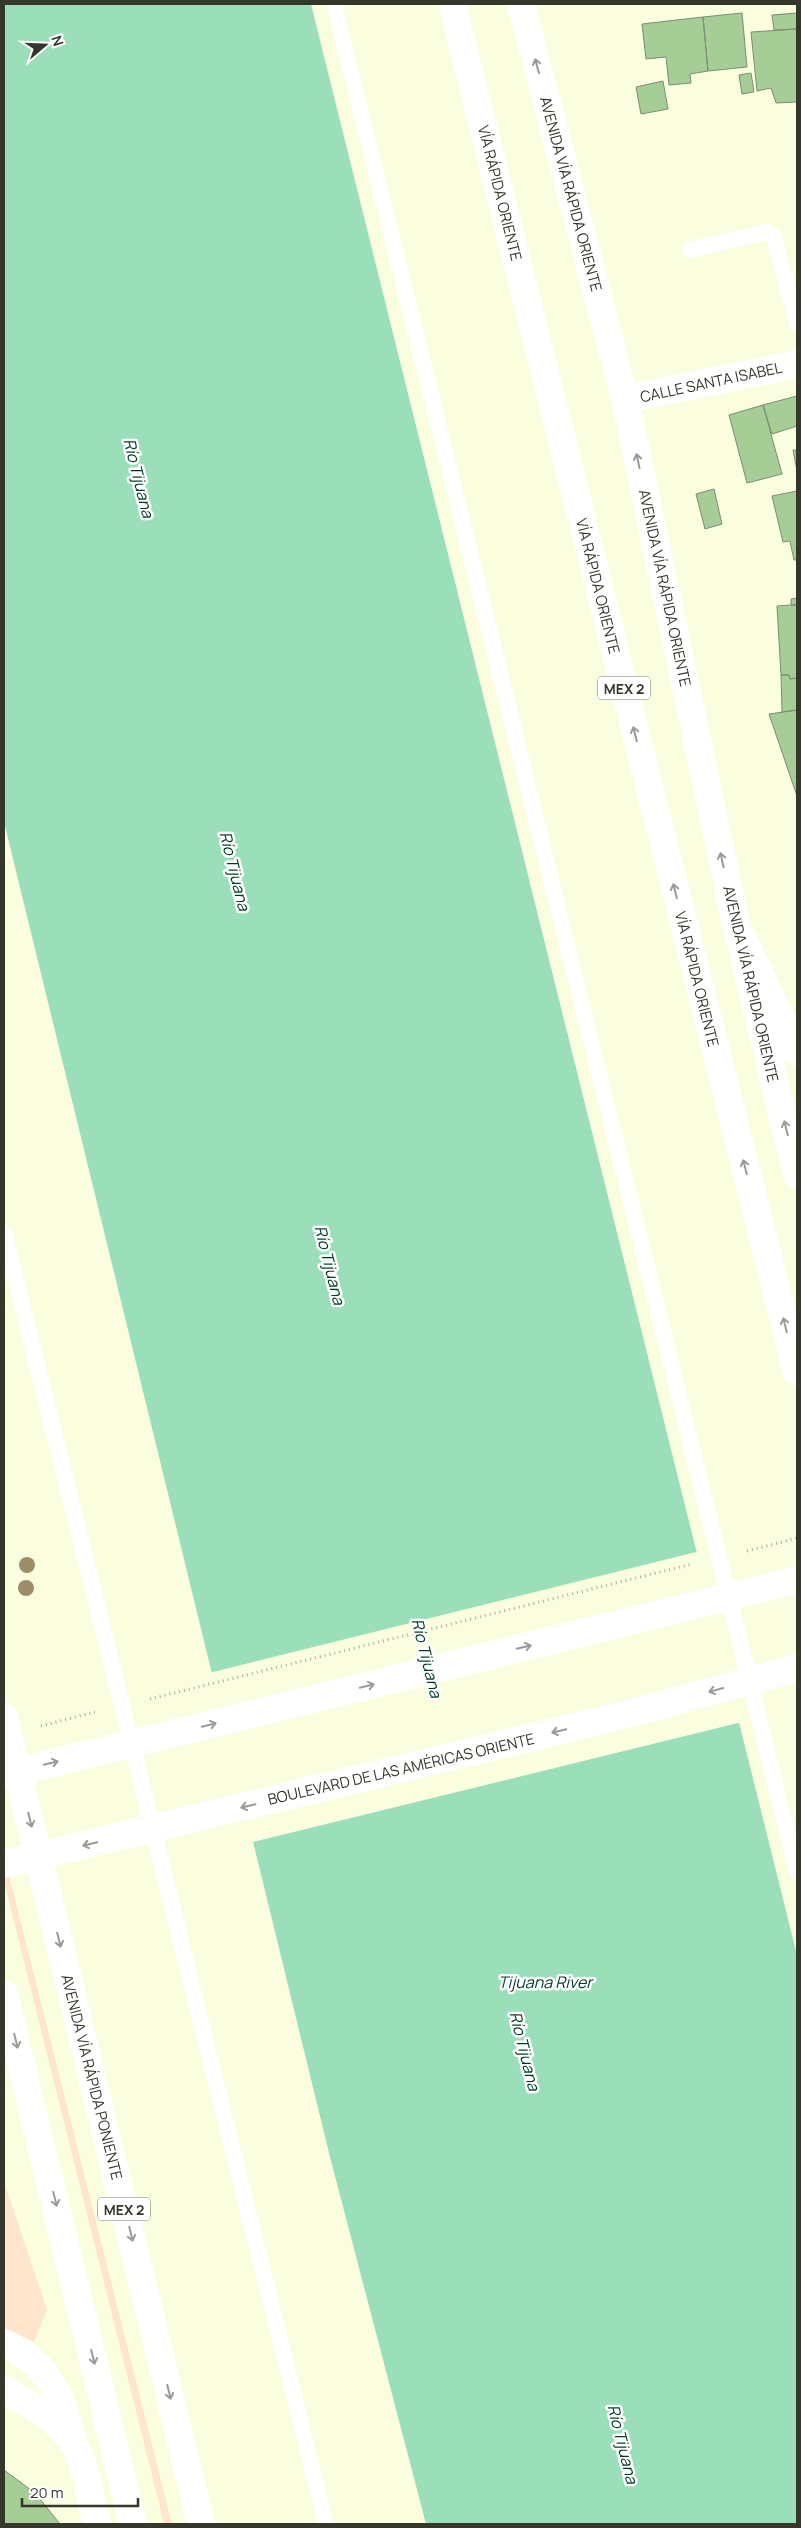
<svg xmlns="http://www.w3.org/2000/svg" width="801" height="2528" viewBox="0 0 801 2528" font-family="Manrope,sans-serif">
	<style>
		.green { fill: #ffe5cb }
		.water { fill: #9bdeba }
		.pier { fill: #fafede }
		.building { fill: #a6cd96; stroke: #7b8d74 }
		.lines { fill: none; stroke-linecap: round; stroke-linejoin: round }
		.path { stroke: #aaac95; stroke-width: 3; stroke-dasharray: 1 4; stroke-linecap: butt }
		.service { stroke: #fff; stroke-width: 16 }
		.minor { stroke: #fff; stroke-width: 28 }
		.secondary { stroke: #fff; stroke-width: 28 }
		.primary { stroke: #fff; stroke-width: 28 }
		.trunk { stroke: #fff; stroke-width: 28 }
		.tree { fill: #9d8d69 }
		.oneway { stroke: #9a9b95 }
		.labels { text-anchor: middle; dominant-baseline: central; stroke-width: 5; stroke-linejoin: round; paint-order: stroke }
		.shield { fill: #fff; stroke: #72736b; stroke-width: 1 }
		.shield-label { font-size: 14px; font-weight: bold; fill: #36372b }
		.street-label { font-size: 15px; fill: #36372b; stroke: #fff }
		.water-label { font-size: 16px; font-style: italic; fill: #023b24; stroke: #fff }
	</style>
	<rect width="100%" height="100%" fill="#fafede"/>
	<path class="green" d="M4 1856 172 2524H164L4 1881Z
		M4 2182 47 2310 34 2342 4 2328Z"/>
	<path class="water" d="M4 4H311L797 1955V2524H426L330 2157 4 822Z"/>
	<path class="pier" d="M700 1551 742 1722 249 1843 209 1673Z"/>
	<path class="building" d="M742 13 747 67 708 71 703 17Z
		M797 13V29L774 30 772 15Z
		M703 17 708 71 690 74 691 83 669 85 666 57 646 59 642 24Z
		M797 29V102L776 103 771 88 757 91 751 32Z
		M751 73 754 92 742 94 739 75Z
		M663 81 668 109 641 114 636 87Z
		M797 396V426L772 434 763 405Z
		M763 405 782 474 747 483 729 415Z
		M793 450H797V471Z
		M714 489 722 524 705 529 696 494Z
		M797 491V560H794L790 541 783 542 772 496Z
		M797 598V605H791V599Z
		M791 605H797V678L790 679 789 675H781L777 606Z
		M781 675H789L790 679 797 678V710L782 712Z
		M797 710V796L769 714Z
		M4 2470 35 2493 60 2524H4Z"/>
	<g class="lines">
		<path class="path" d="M747 1551 797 1538
			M150 1699 692 1564
			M41 1726 95 1712"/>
		<path class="service" d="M334 4 797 1872
			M689 250 766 232 774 237 797 323
			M4 1232 326 2524"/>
		<path class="minor" d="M625 399 797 364"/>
		<path class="secondary" d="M521 4 625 399 736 924 797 1175
			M4 1994 133 2524"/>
		<path class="primary" d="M736 924 797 1052
			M4 1775 797 1580
			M4 1864 624 1715 797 1668
			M4 2343C49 2363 60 2395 73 2439
			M4 2390C30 2405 59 2419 75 2446 84 2460 92 2506 97 2524"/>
		<path class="trunk" d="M452 4 797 1372
			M4 1716 201 2524"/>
	</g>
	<g class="tree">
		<circle cx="27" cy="1565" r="8"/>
		<circle cx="26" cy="1588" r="8"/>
	</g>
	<defs><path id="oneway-shaft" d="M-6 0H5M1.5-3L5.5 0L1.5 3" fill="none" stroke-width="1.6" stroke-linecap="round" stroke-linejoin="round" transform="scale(1.25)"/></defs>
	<g class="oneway">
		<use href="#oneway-shaft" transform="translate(537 66) rotate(-105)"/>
		<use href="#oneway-shaft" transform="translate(638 461) rotate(-102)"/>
		<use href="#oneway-shaft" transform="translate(635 734) rotate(-104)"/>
		<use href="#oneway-shaft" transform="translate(722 860) rotate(-102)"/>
		<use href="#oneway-shaft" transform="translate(675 891) rotate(-104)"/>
		<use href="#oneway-shaft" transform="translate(786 1128) rotate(-104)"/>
		<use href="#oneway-shaft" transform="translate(745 1167) rotate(-104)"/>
		<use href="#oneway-shaft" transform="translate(785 1325) rotate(-104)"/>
		<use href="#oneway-shaft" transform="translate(524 1647) rotate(-14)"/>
		<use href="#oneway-shaft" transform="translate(367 1686) rotate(-14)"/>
		<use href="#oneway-shaft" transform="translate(716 1690) rotate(165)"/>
		<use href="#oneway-shaft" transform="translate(209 1725) rotate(-14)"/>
		<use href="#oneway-shaft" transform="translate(559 1731) rotate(167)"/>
		<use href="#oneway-shaft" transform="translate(51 1763) rotate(-14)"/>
		<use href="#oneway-shaft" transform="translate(248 1806) rotate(167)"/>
		<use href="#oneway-shaft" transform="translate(30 1820) rotate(76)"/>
		<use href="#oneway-shaft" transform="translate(90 1844) rotate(167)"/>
		<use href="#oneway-shaft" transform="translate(59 1940) rotate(76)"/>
		<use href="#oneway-shaft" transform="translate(16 2041) rotate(76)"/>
		<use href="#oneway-shaft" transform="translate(55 2199) rotate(76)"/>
		<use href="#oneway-shaft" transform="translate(131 2234) rotate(76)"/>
		<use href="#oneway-shaft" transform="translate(93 2357) rotate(76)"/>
		<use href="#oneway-shaft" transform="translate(169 2392) rotate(76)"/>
	</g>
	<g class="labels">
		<g class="shield">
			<rect x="598" y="676.5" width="52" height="23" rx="4"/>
			<rect x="98" y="2197.5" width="52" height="23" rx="4"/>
		</g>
		<g class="shield-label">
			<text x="624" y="688">MEX 2</text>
			<text x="124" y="2209">MEX 2</text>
		</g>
		<g class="street-label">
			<text transform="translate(500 193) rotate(76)">VÍA RÁPIDA ORIENTE</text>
			<text transform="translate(571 194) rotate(75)">AVENIDA VÍA RÁPIDA ORIENTE</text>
			<text transform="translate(711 382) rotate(-12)">CALLE SANTA ISABEL</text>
			<text transform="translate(598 586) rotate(76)">VÍA RÁPIDA ORIENTE</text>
			<text transform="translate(665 588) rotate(78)">AVENIDA VÍA RÁPIDA ORIENTE</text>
			<text transform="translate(697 979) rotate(76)">VÍA RÁPIDA ORIENTE</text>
			<text transform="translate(751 984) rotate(77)">AVENIDA VÍA RÁPIDA ORIENTE</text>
			<text transform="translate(401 1769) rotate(-13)">BOULEVARD DE LAS AMÉRICAS ORIENTE</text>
			<text transform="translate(92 2077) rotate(76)">AVENIDA VÍA RÁPIDA PONIENTE</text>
		</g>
		<g class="water-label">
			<text transform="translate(139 478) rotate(76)">Río Tijuana</text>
			<text transform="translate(235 871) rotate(76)">Río Tijuana</text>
			<text transform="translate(330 1265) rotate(76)">Río Tijuana</text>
			<text transform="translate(427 1658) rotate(76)">Río Tijuana</text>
			<text x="545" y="1982">Tijuana River</text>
			<text transform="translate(525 2051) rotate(76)">Río Tijuana</text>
			<text transform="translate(623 2444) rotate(76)">Río Tijuana</text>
		</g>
	</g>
	<rect width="801" height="2528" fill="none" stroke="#36372b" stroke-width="10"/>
	<g transform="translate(45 45) rotate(71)" stroke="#ffffff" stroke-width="4" paint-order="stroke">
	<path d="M0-4L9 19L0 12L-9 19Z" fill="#36372b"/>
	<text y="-8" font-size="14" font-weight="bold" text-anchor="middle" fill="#36372b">N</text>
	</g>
	<path d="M22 2498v8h116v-8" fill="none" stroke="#36372b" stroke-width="2.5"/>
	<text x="30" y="2498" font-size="15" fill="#36372b" stroke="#ffffff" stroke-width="4" paint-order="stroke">20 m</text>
</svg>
